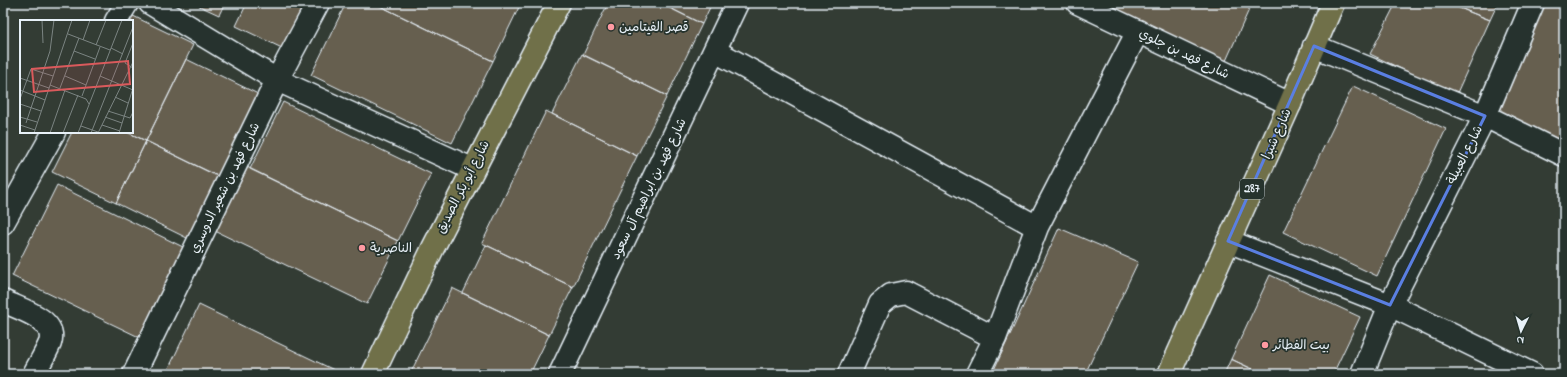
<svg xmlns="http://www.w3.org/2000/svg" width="1567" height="377" viewBox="0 0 1567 377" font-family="'Indie Flower','Playpen Sans Arabic',sans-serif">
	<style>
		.building { fill: #665e4f; stroke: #e8f1f8 }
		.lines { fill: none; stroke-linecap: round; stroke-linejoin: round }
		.minor-casing { stroke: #e8f1f8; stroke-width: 25 }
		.major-casing { stroke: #e8f1f8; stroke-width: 25 }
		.minor { stroke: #26332d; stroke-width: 22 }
		.major { stroke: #70704a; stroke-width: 22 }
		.marked { fill: none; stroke: #5a7fe2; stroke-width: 3; stroke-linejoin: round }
		.poi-dot { fill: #ff9aa2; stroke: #26332d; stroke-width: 1.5 }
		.labels { text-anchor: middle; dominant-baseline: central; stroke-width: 3.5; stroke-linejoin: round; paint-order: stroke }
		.shield { fill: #26332d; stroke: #aeb8bb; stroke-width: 1 }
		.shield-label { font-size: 12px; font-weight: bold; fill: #e8f1f8 }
		.poi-label { font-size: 13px; fill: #e8f1f8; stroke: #26332d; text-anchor: start }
		.street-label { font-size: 13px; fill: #e8f1f8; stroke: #26332d }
		.inset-road { fill: none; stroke: #7b8482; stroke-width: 1 }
		.view { fill: #da5a5c; fill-opacity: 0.15; stroke: #da5a5c; stroke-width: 2 }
		.inset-edge { fill: none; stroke: #e8f1f8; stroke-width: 2 }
	</style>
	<rect width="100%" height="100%" fill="#333c34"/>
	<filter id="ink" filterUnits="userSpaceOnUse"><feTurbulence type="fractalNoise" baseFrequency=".025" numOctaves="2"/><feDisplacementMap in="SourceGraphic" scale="8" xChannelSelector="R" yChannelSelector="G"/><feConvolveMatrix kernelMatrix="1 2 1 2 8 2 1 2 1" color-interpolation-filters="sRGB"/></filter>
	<g filter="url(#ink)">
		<path class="building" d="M193 3H225L219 15Z
			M247 3H307L284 49 236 26Z
			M346 3H374L493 61 452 143 311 75Z
			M374 3H521L493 61Z
			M608 3H660L702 24 667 96 583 55Z
			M660 3H712L702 24Z
			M1093 3H1252L1225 63Z
			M1396 3H1447L1490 20 1456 95 1370 54Z
			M1447 3H1498L1490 20Z
			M1541 3H1564V145L1491 110Z
			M129 14 193 45 146 141 127 132H132V21H126Z
			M582 54 667 96 637 156 552 114Z
			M186 59 258 94 218 176 146 141Z
			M1353 86 1446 129 1377 276 1283 232Z
			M283 102 431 174 398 241 250 169Z
			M546 111 637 156 573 287 482 243Z
			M72 132H127L146 141 116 203 52 172Z
			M146 141 221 178 191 240 116 203Z
			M247 167 398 241 367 304 215 231Z
			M57 185 185 248 141 338 12 276Z
			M1059 228 1138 262 1085 374H992Z
			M486 245 573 287 549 335 463 293Z
			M1270 275 1360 317 1333 374H1263L1231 359Z
			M452 288 549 335 530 374H410Z
			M199 305 334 370 332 374H166Z
			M1231 359 1263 374H1224Z"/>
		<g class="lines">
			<g class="minor-casing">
				<path id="minor" d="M150 3 277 80 472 169
					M1078 3 1290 104
					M116 21 127 3
					M1314 46 1485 116 1564 155
					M715 51 1037 227
					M3 223 54 132
					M1228 241 1390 305 1532 374
					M3 301C19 309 58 319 50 343 46 353 39 364 34 374
					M134 374 277 80 318 3
					M560 374 737 3
					M849 374 880 304 891 295 906 292 995 338
					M977 374 995 338 1037 227 1138 31
					M1362 374 1390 305 1485 116 1533 3"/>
			</g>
			<g class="major-casing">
				<path id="major" d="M373 374 433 248 559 3
					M1169 374 1290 104 1333 3"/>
			</g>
			<use href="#minor" class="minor"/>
			<use href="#major" class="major"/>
		</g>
	</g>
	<path class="marked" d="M1314 46 1485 116 1390 305 1228 241Z"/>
	<g class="poi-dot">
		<circle cx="611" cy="27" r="4"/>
		<circle cx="362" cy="248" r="4"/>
		<circle cx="1265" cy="345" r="4"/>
	</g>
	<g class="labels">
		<rect class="shield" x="1240" y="179" width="24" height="20" rx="3"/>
		<g class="shield-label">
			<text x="1252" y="189">287</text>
		</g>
		<g class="poi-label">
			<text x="619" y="27">قصر الفيتامين</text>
			<text x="370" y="248">الناصرية</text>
			<text x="1273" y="345">بيت الفطائر</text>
		</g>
		<g class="street-label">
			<text transform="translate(1184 54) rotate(26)">شارع فهد بن جلوي</text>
			<text transform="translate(1277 134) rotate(-66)">شارع شبرا</text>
			<text transform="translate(1465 155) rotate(-63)">شارع العبيلة</text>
			<text transform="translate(463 187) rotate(-63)">شارع أبو بكر الصديق</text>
			<text transform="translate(225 188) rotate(-64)">شارع فهد بن شعير الدوسري</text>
			<text transform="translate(649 189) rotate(-64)">شارع فهد بن ابراهيم آل سعود</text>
		</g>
	</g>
	<g transform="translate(20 20)">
		<rect width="113" height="113" fill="#333c34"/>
		<path class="inset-road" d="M22 0 23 23M48 14 90 30M63 20 70 0M113 23 105 43 113 48M76 25 86 0M91 28 103 34M54 31 75 39M45 56 66 65M80 56 113 70M0 58 29 68M30 65 66 79 69 84M40 68 59 18M0 70 25 80M62 76 80 27M95 77 108 83M0 79 11 49 33 56M0 84 21 91M88 91 110 98 113 92M0 97 17 102M85 97 102 103M6 103 30 31 34 0M0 105 15 110M82 105 100 111M61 106 78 112M14 113 52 0M30 113 45 70M43 113 58 75M58 113 102 0M71 113 113 7M78 113 113 42M99 113 113 68"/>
		<path class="view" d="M108 41 110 64 14 72 12 49Z"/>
		<rect width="113" height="113" class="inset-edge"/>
	</g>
	<rect width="1567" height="377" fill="none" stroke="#26332d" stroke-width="16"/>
	<rect x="8" y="8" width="1551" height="361" fill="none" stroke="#e8f1f8" stroke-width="1.5" filter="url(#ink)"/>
	<g transform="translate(1521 331) rotate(185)" stroke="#26332d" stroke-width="3" paint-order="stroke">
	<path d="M0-3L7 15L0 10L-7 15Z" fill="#e8f1f8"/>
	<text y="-6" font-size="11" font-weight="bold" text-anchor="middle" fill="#e8f1f8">N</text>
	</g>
</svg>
